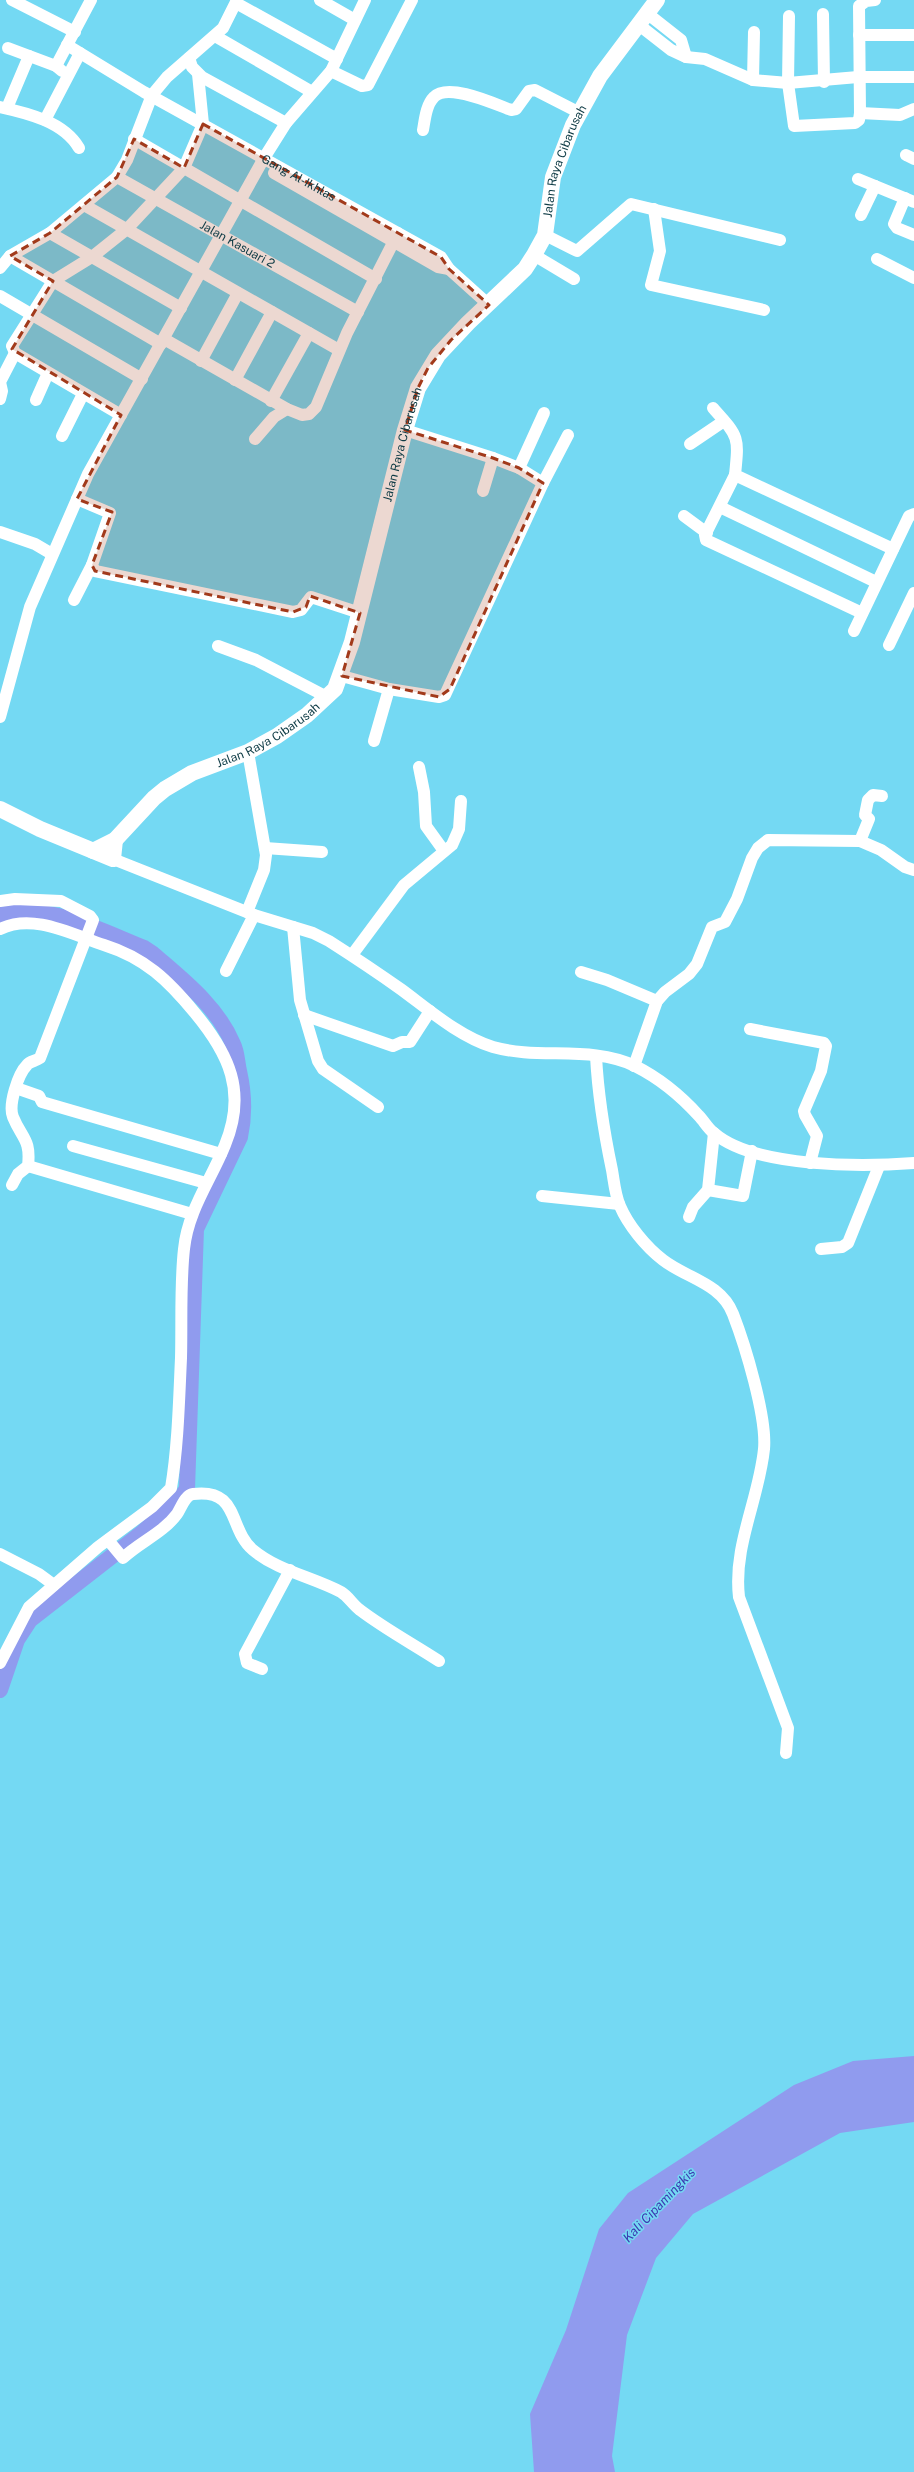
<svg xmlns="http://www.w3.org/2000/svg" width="914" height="2472" viewBox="0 0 914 2472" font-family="'Public Sans',sans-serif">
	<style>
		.water { fill: #909bee }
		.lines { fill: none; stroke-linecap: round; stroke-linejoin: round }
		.river { stroke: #909bee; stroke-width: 16 }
		.minor { stroke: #fff; stroke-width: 12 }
		.major { stroke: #fff; stroke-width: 16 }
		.marked { fill: #a23a1b; fill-opacity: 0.2; stroke: #a23a1b; stroke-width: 3; stroke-dasharray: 8 5; stroke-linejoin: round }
		.labels { text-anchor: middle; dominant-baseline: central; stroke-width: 3; stroke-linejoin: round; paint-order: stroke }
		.street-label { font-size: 12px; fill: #0e3b45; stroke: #74d9f3 }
		.water-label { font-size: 13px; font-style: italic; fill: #3d3bb1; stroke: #74d9f3 }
	</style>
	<rect width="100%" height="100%" fill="#74d9f3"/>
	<path class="water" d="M914 2056V2122L840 2133 693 2214 656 2258 627 2335 612 2456 615 2472H534L530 2414 566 2330 599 2229 628 2193 794 2085 853 2061Z"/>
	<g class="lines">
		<path class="river" d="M0 915C50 903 99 930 144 948L153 954C183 980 217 1006 233 1044 237 1052 237 1062 239 1071 244 1093 245 1114 240 1137L196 1229 187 1489 182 1496 143 1532 30 1620 17 1640 0 1690"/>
		<g class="minor">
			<path d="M12 0 75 32"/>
			<path d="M320 0 355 20"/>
			<path d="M236 3 337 59"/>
			<path d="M648 14 681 40 686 57"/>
			<path d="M823 14 824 82"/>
			<path d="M789 16 788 83 794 126 855 123 859 120 860 113 859 6 866 1 875 0"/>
			<path d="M639 25 671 50 686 57 705 59 753 80 788 83 858 77H914"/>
			<path d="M859 35H914"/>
			<path d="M215 36 312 92"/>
			<path id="s1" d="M67 45 144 92 441 257 449 269 489 305"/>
			<path d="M8 48 56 66 62 71"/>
			<path d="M189 58 192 67 202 77 286 123"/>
			<path d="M56 66 91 0"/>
			<path d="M331 71 362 86 368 85 412 0"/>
			<path d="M753 80 754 32"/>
			<path d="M0 107C28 113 64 122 79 148"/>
			<path d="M7 108 29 56"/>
			<path d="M860 113 900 115 914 109"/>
			<path d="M45 120 80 53"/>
			<path d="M423 130C425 119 426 105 434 97 448 82 495 104 511 110L516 109 529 91 535 90 580 113"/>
			<path d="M134 139 376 279"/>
			<path d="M906 155 914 159"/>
			<path d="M274 173 438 267 449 269"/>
			<path id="s2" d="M117 177 358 312"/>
			<path d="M858 179 914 202"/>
			<path d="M905 198 894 224 897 228 914 235"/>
			<path d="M84 205 339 350"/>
			<path d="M654 209 660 251 651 285 764 310"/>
			<path d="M861 215 875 186"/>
			<path d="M50 233 181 308"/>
			<path d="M545 235 577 251 631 204 780 240"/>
			<path d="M534 255 574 279"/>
			<path d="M10 256 161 344"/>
			<path d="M877 259 914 278"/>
			<path d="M0 268 10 256 50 233 117 177 127 160 152 95 167 77 223 28 237 0"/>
			<path d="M0 296 142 379"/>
			<path d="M164 339 287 409 302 415 309 414 316 407 347 333 398 233"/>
			<path d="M201 361 238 293"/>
			<path d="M235 380 272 312"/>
			<path d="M0 399 2 391 0 382 15 353"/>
			<path d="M36 400 48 373"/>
			<path d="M271 401 309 333"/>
			<path d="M713 408C739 437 739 436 735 475L893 549"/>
			<path d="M121 415 15 353 12 346 53 281 92 257 127 229 184 168 203 124 198 74"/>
			<path d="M62 436 83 394"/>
			<path d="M255 439 274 417 287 409"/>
			<path d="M690 444 724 421"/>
			<path d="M519 468 544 413"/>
			<path d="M735 475 705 535 706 540 862 613"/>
			<path d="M543 483 568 435"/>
			<path d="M483 491 493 458"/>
			<path d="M77 499 110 513 92 565 95 571 293 612 301 610 311 597 360 613"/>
			<path d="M720 507 876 582"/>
			<path d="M684 516 707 533"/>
			<path d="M0 532 35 544 52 554"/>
			<path d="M74 600 92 565"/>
			<path d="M854 631 909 516 914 514"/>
			<path d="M889 645 914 593"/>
			<path d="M218 646 256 660 327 697"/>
			<path d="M342 676 389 689 439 697 445 695 543 483 519 468 493 458 405 430"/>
			<path d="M0 717 30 607 88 474 264 158 286 123 331 71 365 0"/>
			<path d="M374 741 389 689"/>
			<path d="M419 767 424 792 426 826 444 851"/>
			<path d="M860 841 869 819 865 815 868 800 873 795 882 796"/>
			<path d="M265 848 322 852"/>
			<path d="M113 859 254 915 313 933 329 941C354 957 378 973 402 990 429 1010 460 1037 493 1047 539 1060 591 1045 635 1066 659 1078 681 1096 699 1116 704 1121 708 1129 714 1133 754 1168 863 1167 914 1163"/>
			<path d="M0 901 15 899 61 901 90 916 93 920 40 1058C36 1061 30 1061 27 1065 18 1074 8 1105 13 1117 22 1139 31 1139 28 1166L18 1174 12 1185"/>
			<path d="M247 912 264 870 266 855 248 752"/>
			<path d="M293 927 300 1000 318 1061 323 1069 378 1107"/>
			<path d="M0 929C33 913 71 934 104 945 145 958 168 980 195 1013 229 1054 247 1092 225 1145 211 1180 188 1210 184 1249 180 1285 182 1321 181 1358 179 1401 178 1446 171 1488L152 1507 98 1547 29 1607 0 1663"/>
			<path d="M352 955 404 885 452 845 459 829 461 801"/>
			<path d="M226 971 254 915"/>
			<path d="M581 972 607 980 657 1001"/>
			<path d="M304 1015 393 1046 402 1042H410L430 1011"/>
			<path d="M750 1029 824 1043 826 1046 821 1071 804 1111 805 1115 817 1136 810 1163"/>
			<path d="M596 1056C598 1094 604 1132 612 1170 614 1181 615 1195 620 1206 628 1225 646 1247 663 1260 686 1278 721 1283 733 1314 745 1345 767 1417 764 1449 759 1499 733 1546 739 1597L788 1728 786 1753"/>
			<path d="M634 1066 657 1001 665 992 689 974 697 964 712 927 725 922 737 899 752 858 758 848 768 840 860 841 881 850 905 867 914 870"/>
			<path d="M16 1088 39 1096 42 1102 221 1154"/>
			<path d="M73 1146 206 1183"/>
			<path d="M28 1166 192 1214"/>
			<path d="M708 1190 743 1196 752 1151"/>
			<path d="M542 1196 619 1204"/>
			<path d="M689 1217 693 1207 708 1190 714 1133"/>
			<path d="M821 1249 842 1247 848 1243 879 1166"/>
			<path d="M108 1540 123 1558C140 1542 163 1533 177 1514 181 1508 185 1495 193 1494 240 1488 228 1529 253 1550 278 1571 313 1577 341 1592 348 1596 353 1605 360 1610 385 1629 413 1644 439 1661"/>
			<path d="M0 1554 39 1574 54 1585"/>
			<path d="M262 1669 247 1663 245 1654 290 1570"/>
		</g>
		<g class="major">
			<path d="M0 809 40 829 113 859 115 840"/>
			<path id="s3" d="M93 851 115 840 154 798 165 789 192 773 248 752 277 736 307 715 335 689 352 642 405 430 418 388 438 355 468 323 525 269 534 255 545 235 553 177 573 125 600 76 657 0"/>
		</g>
	</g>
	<path class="marked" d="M203 124 441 257 449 269 489 305 451 340 428 368 418 388 405 430 493 458 519 468 543 483 450 689 439 697 342 676 360 613 310 596 306 607 293 612 95 571 92 565 112 512 77 499 121 415 12 349 53 281 10 256 50 233 117 177 134 139 184 168Z"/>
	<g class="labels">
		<g class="street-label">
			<text stroke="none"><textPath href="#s3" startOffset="885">Jalan Raya Cibarusah</textPath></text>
			<text stroke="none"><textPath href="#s1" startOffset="267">Gang Al-Ikhlas</textPath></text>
			<text stroke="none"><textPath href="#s2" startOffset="138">Jalan Kasuari 2</textPath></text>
			<text stroke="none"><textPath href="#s3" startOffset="549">Jalan Raya Cibarusah</textPath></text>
			<text stroke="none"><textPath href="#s3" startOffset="213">Jalan Raya Cibarusah</textPath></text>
		</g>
		<g class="water-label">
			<text transform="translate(659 2205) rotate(-46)">Kali Cipamingkis</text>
		</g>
	</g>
</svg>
